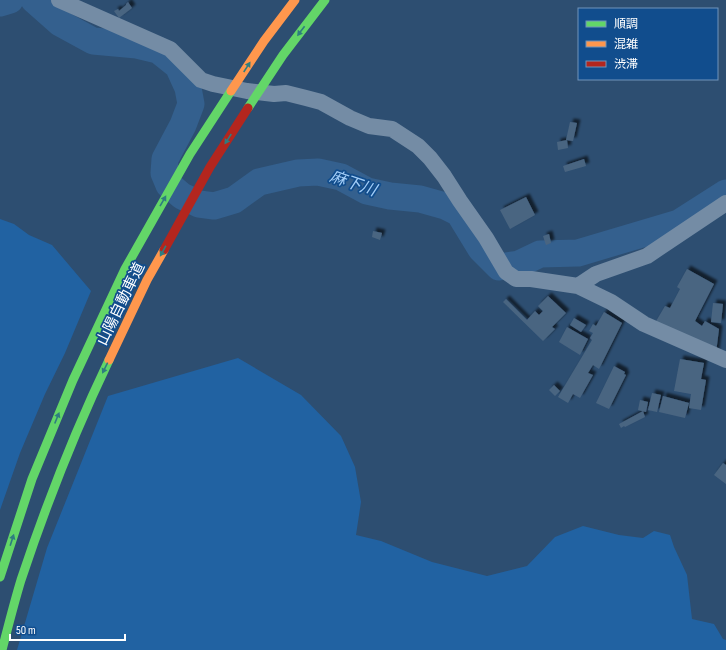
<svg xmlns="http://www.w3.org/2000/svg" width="726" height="650" viewBox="0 0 726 650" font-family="'Sofia Sans Condensed','Noto Sans JP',sans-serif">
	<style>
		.green { fill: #2162a2 }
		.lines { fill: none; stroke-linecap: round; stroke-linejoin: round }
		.river { stroke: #34608e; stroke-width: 27 }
		.building { fill: #4a6581; filter: url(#shadow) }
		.street { stroke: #748ca5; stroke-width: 16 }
		.fast-bridge { stroke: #63d668; stroke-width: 9 }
		.slow-bridge { stroke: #ff974d; stroke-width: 9 }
		.jam-bridge { stroke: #b3261e; stroke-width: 9 }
		.oneway { fill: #2e7d80 }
		.labels { text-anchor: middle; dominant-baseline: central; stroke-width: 3.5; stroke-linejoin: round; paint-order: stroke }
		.street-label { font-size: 15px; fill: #fff; stroke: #114d8d }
		.water-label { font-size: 16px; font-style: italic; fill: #a4cff9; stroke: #114d8d }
	</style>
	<defs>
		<filter id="shadow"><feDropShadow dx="3.5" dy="-3.5" stdDeviation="1" flood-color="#0009"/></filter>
	</defs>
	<rect width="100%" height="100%" fill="#2d4e71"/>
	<path class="green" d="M0 219 14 224 29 235 52 245 91 291 65 353 45 394 20 453 0 510Z
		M238 358 301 395 341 436 355 467 361 502 356 535 381 541 432 562 487 576 527 566 555 537 583 526 619 535 643 538 654 531 670 535 674 547 687 575 692 619 714 624 723 639 726 640V650H17L47 548 108 396Z"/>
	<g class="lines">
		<path class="river" d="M34 0 60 23 93 41 137 45 158 50 178 66 188 88 191 104 183 125 165 159 164 173 169 185 182 196 199 204 214 206 234 200 259 182 298 173 318 172 341 177 367 191 390 196 420 199 445 206 459 213 481 249 499 267 519 264 540 254 578 253 679 223 726 193
			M0 3 10 0"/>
	</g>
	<path class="building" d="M128 2 132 8 119 18 114 11 118 9 119 11 126 5V4Z
		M570 122 577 123 573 141 566 140Z
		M567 140 568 148 558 150 557 142Z
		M584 159 586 166 565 172 563 166Z
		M526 197 535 215 510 229 500 210Z
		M373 231 382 233 380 240 372 237Z
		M549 234 551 243 546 245 543 236Z
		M687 269 714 284 695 321 702 326 705 321 719 329 716 353 655 323 665 306 670 308 680 289 677 287Z
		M548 296 566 313 552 327 555 329 543 341 503 302 506 299 527 320 535 311 539 315 543 311 538 306Z
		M713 303 723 304 721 323 711 322Z
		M604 312 622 323 599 369 593 365 588 373 593 375 580 398 573 394 568 403 558 397 592 340 590 338 593 333 589 331 593 324 596 326Z
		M574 318 586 325 581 332 570 325Z
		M567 327 588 339 580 355 559 342Z
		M680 359 704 363 701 379 706 380 701 410 689 408 691 394 674 391Z
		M614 366 625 372 624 374 626 375 609 409 596 403Z
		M554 385 560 391 555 396 549 390Z
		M652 393 661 395 657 412 648 410Z
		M663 396 689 403 685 418 659 412Z
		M640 400 648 402 646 412 638 410Z
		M643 411 645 417 625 427 624 426 621 428 619 424Z
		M723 463 726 465V484L714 475Z"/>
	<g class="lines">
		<path class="street" d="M59 0 170 49 201 80 213 84 247 91 274 94 286 93 306 98 321 102 350 118 369 126 392 129 418 146 430 158 444 176 460 201 486 238 506 272 516 279H531L578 286 611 302 644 324 726 360
			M578 286 596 274 647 256 726 203"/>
		<path class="fast-bridge" d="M248 108 283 55 325 0
			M0 577 32 479 73 380 125 269 190 154 231 91
			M2 650C8 627 14 603 21 580 46 505 75 431 109 360"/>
		<path class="slow-bridge" d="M231 91 264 41 295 0
			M109 360 147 280 164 250"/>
		<path class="jam-bridge" d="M164 250 210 167 248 108"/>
	</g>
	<defs><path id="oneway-solid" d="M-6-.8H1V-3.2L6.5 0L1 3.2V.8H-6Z"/></defs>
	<g class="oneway">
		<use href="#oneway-solid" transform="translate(301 31) rotate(127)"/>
		<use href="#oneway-solid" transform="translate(247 67) rotate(-57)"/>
		<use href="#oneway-solid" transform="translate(228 139) rotate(123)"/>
		<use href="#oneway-solid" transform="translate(163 201) rotate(-60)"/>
		<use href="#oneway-solid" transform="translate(163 251) rotate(119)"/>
		<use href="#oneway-solid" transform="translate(105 368) rotate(116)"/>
		<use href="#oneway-solid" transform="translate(57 418) rotate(-68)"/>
		<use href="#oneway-solid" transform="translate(12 540) rotate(-72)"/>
	</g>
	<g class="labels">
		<g class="street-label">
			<text transform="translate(121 304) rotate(-64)">山陽自動車道</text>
		</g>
		<g class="water-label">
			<text transform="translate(353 184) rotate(19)">麻下川</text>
		</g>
	</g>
	<rect x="578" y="8" width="140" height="72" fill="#114d8d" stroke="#7094bb"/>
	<rect x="586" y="21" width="20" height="6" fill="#63d668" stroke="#7094bb"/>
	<text x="614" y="28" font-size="12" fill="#ffffff">順調</text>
	<rect x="586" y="41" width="20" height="6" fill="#ff974d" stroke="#7094bb"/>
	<text x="614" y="48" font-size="12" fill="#ffffff">混雑</text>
	<rect x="586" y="61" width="20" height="6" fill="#b3261e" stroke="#7094bb"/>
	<text x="614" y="68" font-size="12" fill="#ffffff">渋滞</text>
	<path d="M10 634v6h115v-6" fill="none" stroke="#ffffff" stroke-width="2"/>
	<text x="16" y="634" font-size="12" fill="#ffffff" stroke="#114d8d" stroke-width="3" paint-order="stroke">50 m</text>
</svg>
